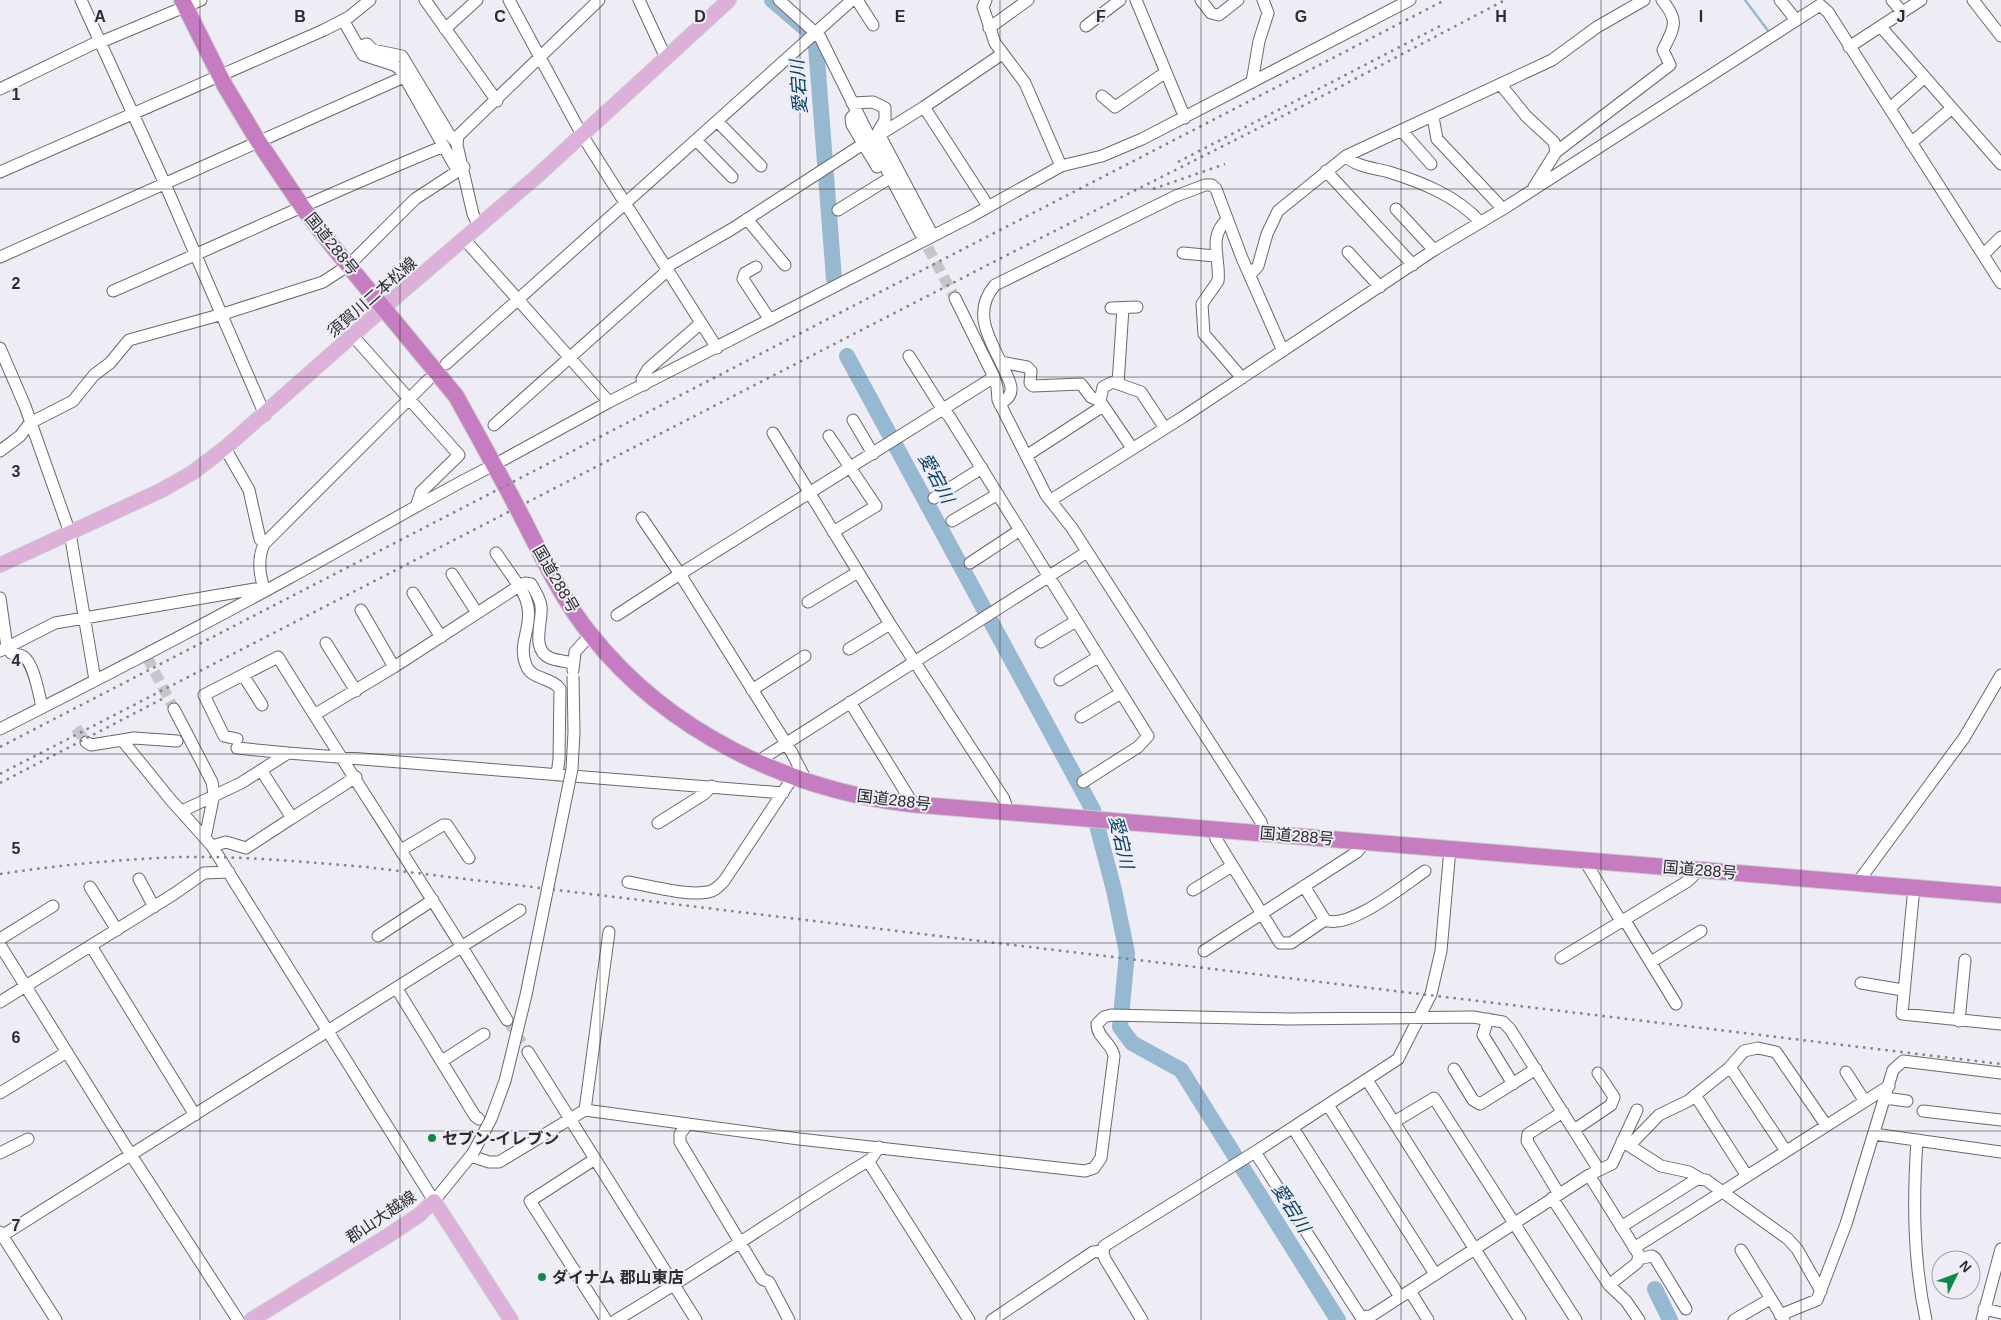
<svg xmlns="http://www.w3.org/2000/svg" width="2001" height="1320" viewBox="0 0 2001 1320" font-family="Arial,'Noto Sans JP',sans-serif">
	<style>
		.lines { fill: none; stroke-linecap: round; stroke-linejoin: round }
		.stream { stroke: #97b8d1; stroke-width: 2.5 }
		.river { stroke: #97b8d1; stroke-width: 16 }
		.minor-tunnel { stroke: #c7c5cc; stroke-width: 11; stroke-dasharray: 11 5.5; stroke-linecap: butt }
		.minor-casing { stroke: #6a686f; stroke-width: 13 }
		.major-casing { stroke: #cccccd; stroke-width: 16 }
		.highway-casing { stroke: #cccccd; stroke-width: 18 }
		.minor { stroke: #fff; stroke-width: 11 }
		.major { stroke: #dcb0d9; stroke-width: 14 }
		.highway { stroke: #c57cc0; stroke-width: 16 }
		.rail { stroke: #838287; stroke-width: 2.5; stroke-dasharray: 2.5 5; stroke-linecap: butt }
		.minor-bridge-casing { stroke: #6a686f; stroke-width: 13; stroke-linecap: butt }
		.highway-bridge-casing { stroke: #cccccd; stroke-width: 18; stroke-linecap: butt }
		.minor-bridge { stroke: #fff; stroke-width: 11 }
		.highway-bridge { stroke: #c57cc0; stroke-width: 16 }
		.grid { fill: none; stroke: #2c2b2e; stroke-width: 1; stroke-opacity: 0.55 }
		.poi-dot { fill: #0b8b47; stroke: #eeecf4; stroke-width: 2 }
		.labels { text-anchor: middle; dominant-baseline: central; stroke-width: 4; stroke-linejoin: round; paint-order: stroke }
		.street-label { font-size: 16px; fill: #2c2b2e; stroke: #eeecf4 }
		.poi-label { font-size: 16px; font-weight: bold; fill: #2c2b2e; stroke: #eeecf4; text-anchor: start }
		.water-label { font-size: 18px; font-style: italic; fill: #054162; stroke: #eeecf4 }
		.grid-label { font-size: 16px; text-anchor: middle; font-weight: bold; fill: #2c2b2e; stroke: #eeecf4; stroke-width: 4; stroke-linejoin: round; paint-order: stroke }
	</style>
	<rect width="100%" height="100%" fill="#eeecf4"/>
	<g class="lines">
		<path class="stream" d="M1745 0 1769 32"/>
		<path class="river" d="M772 0 807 30 816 46 834 279
			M847 356 1093 810 1114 890 1127 953 1120 1027 1132 1043 1181 1070 1338 1320
			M1655 1289 1670 1320"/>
		<path class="minor-tunnel" d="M920 233 955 298
			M147 657 174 709
			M76 728 86 742
			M507 1020 528 1052"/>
		<g class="minor-casing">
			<path id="minor" d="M81 0 165 184 265 415
				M425 0 497 101
				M509 0 582 135 717 348
				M639 0 666 58
				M779 0 820 37 870 138 920 233
				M857 0 873 25
				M986 0 983 7 995 43 1025 83 1061 166
				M1136 0 1185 118
				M1201 0 1211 13 1219 15 1238 0
				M1780 0 1796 20
				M1892 0 1902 12
				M1973 0 2001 36
				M343 20 363 55 394 65 400 69 457 170
				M1086 26 1120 0
				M1881 27 2001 164
				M989 28 1028 0
				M445 29 477 0
				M358 47 367 44 373 50 402 56 449 134 457 143
				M1849 47 1921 0
				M1252 82 1259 41 1268 13 1263 0
				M1501 85 1526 116 1554 142 1556 152 1534 187
				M0 89 95 43 101 42 201 0
				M1102 96 1115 107 1166 72
				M852 103 873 102 885 108V120L878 132 933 236
				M924 107 988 206
				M1890 108 1924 78
				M857 111 851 118 852 125 877 167
				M1433 117 1437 139 1503 209
				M717 121 761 166
				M1401 130 1431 164
				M879 135 924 107 1002 54
				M696 140 732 177
				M1911 143 1951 109
				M1556 152 1670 65 1663 50C1674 27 1680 22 1662 0
				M1346 156C1356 167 1374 168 1389 172 1421 182 1457 196 1480 222
				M1326 171 1413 265
				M0 172 324 30 349 17 370 0
				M1396 209 1434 250
				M838 210 885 181
				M747 219 785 265
				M1227 220C1207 237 1221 260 1218 281L1202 304 1204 334 1242 378
				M479 227 473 214 457 145 458 136 599 0
				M465 240 609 402
				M1987 251 2001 237
				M1348 252 1380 287
				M1183 253 1215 256
				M0 257 404 77
				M666 267 732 229 863 144
				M756 267 745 273 743 279 770 320
				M1250 275 1258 266 1267 234 1278 211 1346 156 1552 60 1597 27 1644 0
				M113 291C224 243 333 191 444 146
				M955 298 994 377 997 387 998 400 1046 495 1072 528 1261 822 1264 833
				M1111 308 1137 307
				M353 336 459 455 421 492 417 504
				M0 348 25 406 70 533 95 680
				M909 356 943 410 949 416 1148 736 1138 747 1083 782
				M1001 362 1027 367 1031 371 1030 383 1033 386 1081 384 1091 397 1100 401
				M446 364 852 0
				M1118 384 1123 308
				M644 385 642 379 648 369 701 323
				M1000 405C1005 400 1011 397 1011 390 1012 384 1007 377 1005 371 992 342 970 314 995 285L1176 196 1205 185H1212L1216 189 1242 258 1283 351
				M853 420 873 454
				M494 425 668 270
				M773 433 890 624 1004 799 1008 812
				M829 436 876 506 833 532
				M225 448 249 490 260 539 264 544
				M1132 448 1100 401 1103 387 1113 382 1141 392 1164 427
				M0 451 20 436 30 423 73 401 94 375 110 363 129 340 223 314 323 282 349 265 415 199 464 167
				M1026 456 1103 406
				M503 460 609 402 970 217 1061 166 1102 156 1142 139 1410 0
				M934 498 982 468
				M1051 500 1183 417 1434 250 1503 209 1820 5 1828 12 2001 283
				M952 521 998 494
				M970 563 1020 530
				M452 574 477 613
				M265 591C259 575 257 560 264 544L428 380
				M413 593 441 637
				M0 598 7 647 11 653C15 655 18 654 22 656 33 659 40 698 42 708
				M808 602 858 572
				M617 615 680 574 642 518
				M1041 642 1076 621
				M326 643 356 691
				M849 649 890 624
				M0 651 55 623 255 589 263 591
				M394 667 519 586 496 553
				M573 670 575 652 590 635
				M243 675 262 705
				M1060 680 1098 657
				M752 690 805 656
				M850 702 908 796 910 804
				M174 709 212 782 214 794 205 838
				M314 715 394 667 361 610
				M1081 717 1121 693
				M0 729C97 680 194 630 289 578 355 542 419 503 486 469
				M237 739 224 736 204 695 278 657C353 778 433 898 507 1020
				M122 740 134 738 177 741
				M86 742 91 745 122 740 170 799 212 846 434 1201 473 1153
				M237 748 288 753
				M757 762 1087 552
				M261 770 292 818 356 777
				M557 775 559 759 560 689C552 677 531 680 526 665 515 639 542 620 519 586L525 583 531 584C535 591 540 598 541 606 543 622 530 649 550 658 557 661 566 661 573 663
				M807 782 792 753 680 574 994 377
				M182 811 241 783 288 753 783 793
				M658 823 704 794 712 786
				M1213 829 1216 839 1280 943H1291L1325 920
				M212 846 226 842 246 848 292 818
				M401 850 443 825H447L469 858
				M1585 861 1619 918 1627 924 1676 1004
				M139 879 154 907
				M628 882C650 886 686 896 708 892 715 891 719 886 724 881L793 777
				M1858 882 1964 738 2001 675
				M1304 886 1325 920C1348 931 1404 885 1425 871
				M90 887 117 930
				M1914 887 1902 1014 2001 1024
				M1193 890 1232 866
				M378 936 433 900
				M0 939 53 906
				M0 945 131 1155 238 1320
				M91 946 195 1115
				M1204 951 1357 852 1365 842
				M1561 958 1688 881 1699 870
				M1651 962 1701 931
				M1861 983 1903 990
				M397 989 475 1116 479 1119
				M0 1002 174 894 204 873 229 872
				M1488 1019 1483 1035 1513 1084
				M1959 1021 1965 960
				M528 1052 696 1320
				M442 1061 484 1034
				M1730 1067 1786 1151
				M1454 1069 1473 1100 1480 1104 1536 1069
				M1846 1072 1864 1100
				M1367 1080 1520 1320
				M0 1093 67 1052
				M1695 1095 1747 1176
				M1885 1098 1907 1101
				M1328 1105 1435 1274
				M585 1110 799 1139 1085 1171 1094 1168 1101 1158 1114 1056C1112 1043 1097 1038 1097 1024L1104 1017 1111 1015 1288 1019 1473 1017 1503 1022 1510 1029 1599 1170
				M1923 1111 2001 1120
				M1394 1122 1434 1098 1576 1320
				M688 1124 680 1134V1142L762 1279 769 1282 789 1320
				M1293 1128 1400 1297
				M1574 1130 1611 1105 1614 1097 1598 1073
				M1874 1134 2001 1152
				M1917 1140C1913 1200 1913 1260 1926 1320
				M1622 1141 1661 1166 1689 1172 1701 1179
				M1630 1145 1659 1115 1688 1101 1729 1068 1744 1051 1758 1048 1776 1052 1826 1125
				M1255 1152 1361 1317 1371 1316 1589 1175 1639 1255 1637 1263 1609 1285
				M0 1153 28 1139
				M471 1156 489 1162H499L585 1110 609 932
				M595 1159 530 1201 606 1320
				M868 1161 969 1320
				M1593 1173 1612 1164 1637 1110
				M1559 1194 1527 1141 1528 1134 1563 1112
				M1552 1198 1609 1285 1626 1301 1639 1320
				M1621 1227 1697 1179 1706 1180 1788 1239 1797 1249 1821 1291
				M0 1232 56 1320
				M0 1237 520 910
				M1634 1248 1889 1086
				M1741 1250 1784 1320
				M1638 1259 1652 1256 1655 1258 1686 1309
				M1410 1291 1428 1320
				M1984 1309 2001 1313
				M1780 1315 1817 1300 1846 1224 1893 1070 1903 1061 2001 1073
				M616 1320C703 1269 785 1211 871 1159L879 1147
				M992 1320 1093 1252 1103 1251
				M1142 1320 1105 1259 1103 1253 1104 1246 1255 1152 1398 1059 1431 994 1441 951 1450 849
				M1734 1320 1770 1299
				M1982 1320 2001 1249"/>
		</g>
		<g class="major-casing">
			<path id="major" d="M0 565 160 491 192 473 225 448 397 296 536 177 729 0
				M251 1320 389 1235 419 1215 434 1201 511 1320"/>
		</g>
		<g class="highway-casing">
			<path id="highway" d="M182 0 225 86 258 141 303 208 334 248 456 396 510 494
				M524 521C544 560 563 601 591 635 668 732 789 790 910 804L2001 895"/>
		</g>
		<use href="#minor" class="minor"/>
		<use href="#major" class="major"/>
		<use href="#highway" class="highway"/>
		<path class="rail" d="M1178 162 1440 26
			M1153 189 1225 164
			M0 747 1445 0
			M0 774 1009 254 1334 90 1505 0
			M0 783 164 698
			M0 874C60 865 121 859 182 857 244 856 305 862 366 867L2001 1064"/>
		<g class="minor-bridge-casing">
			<path id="minor-bridge" d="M473 1153 491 1119 505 1081 526 995 572 769 574 732 573 676"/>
		</g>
		<g class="highway-bridge-casing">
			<path id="highway-bridge" d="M510 494 524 521"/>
		</g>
		<use href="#minor-bridge" class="minor-bridge"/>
		<use href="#highway-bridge" class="highway-bridge"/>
	</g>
	<path class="grid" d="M200 0V1320M400 0V1320M600 0V1320M800 0V1320M1000 0V1320M1201 0V1320M1401 0V1320M1601 0V1320M1801 0V1320M0 189H2001M0 377H2001M0 566H2001M0 754H2001M0 943H2001M0 1131H2001"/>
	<g class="poi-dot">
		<circle cx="432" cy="1138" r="5"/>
		<circle cx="542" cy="1277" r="5"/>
	</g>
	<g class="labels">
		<g class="street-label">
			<text transform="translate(332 244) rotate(51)">国道288号</text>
			<text transform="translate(372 297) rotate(-41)">須賀川二本松線</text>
			<text transform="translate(556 579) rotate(60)">国道288号</text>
			<text transform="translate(894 800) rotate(7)">国道288号</text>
			<text transform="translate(1297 836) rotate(5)">国道288号</text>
			<text transform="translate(1700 870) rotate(5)">国道288号</text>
			<text transform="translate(381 1217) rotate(-34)">郡山大越線</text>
		</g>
		<g class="poi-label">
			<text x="442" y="1138">セブン-イレブン</text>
			<text x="552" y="1277">ダイナム 郡山東店</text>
		</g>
		<g class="water-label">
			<text transform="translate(799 87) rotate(-94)">愛宕川</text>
			<text transform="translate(936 478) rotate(62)">愛宕川</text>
			<text transform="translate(1121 842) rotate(77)">愛宕川</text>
			<text transform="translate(1291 1208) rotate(58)">愛宕川</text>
		</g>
	</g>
	<g class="grid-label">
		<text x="100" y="22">A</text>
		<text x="300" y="22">B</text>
		<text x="500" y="22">C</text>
		<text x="700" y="22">D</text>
		<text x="900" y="22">E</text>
		<text x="1101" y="22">F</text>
		<text x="1301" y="22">G</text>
		<text x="1501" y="22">H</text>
		<text x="1701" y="22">I</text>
		<text x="1901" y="22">J</text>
		<text x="16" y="100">1</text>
		<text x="16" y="289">2</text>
		<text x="16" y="477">3</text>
		<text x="16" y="666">4</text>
		<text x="16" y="854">5</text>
		<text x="16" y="1043">6</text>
		<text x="16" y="1231">7</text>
	</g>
	<g transform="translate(1956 1275) rotate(48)"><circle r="24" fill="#eeecf4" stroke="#a09fa5"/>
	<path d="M0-4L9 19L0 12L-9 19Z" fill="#0b8b47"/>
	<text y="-8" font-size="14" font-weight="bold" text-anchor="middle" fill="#2c2b2e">N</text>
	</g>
</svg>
